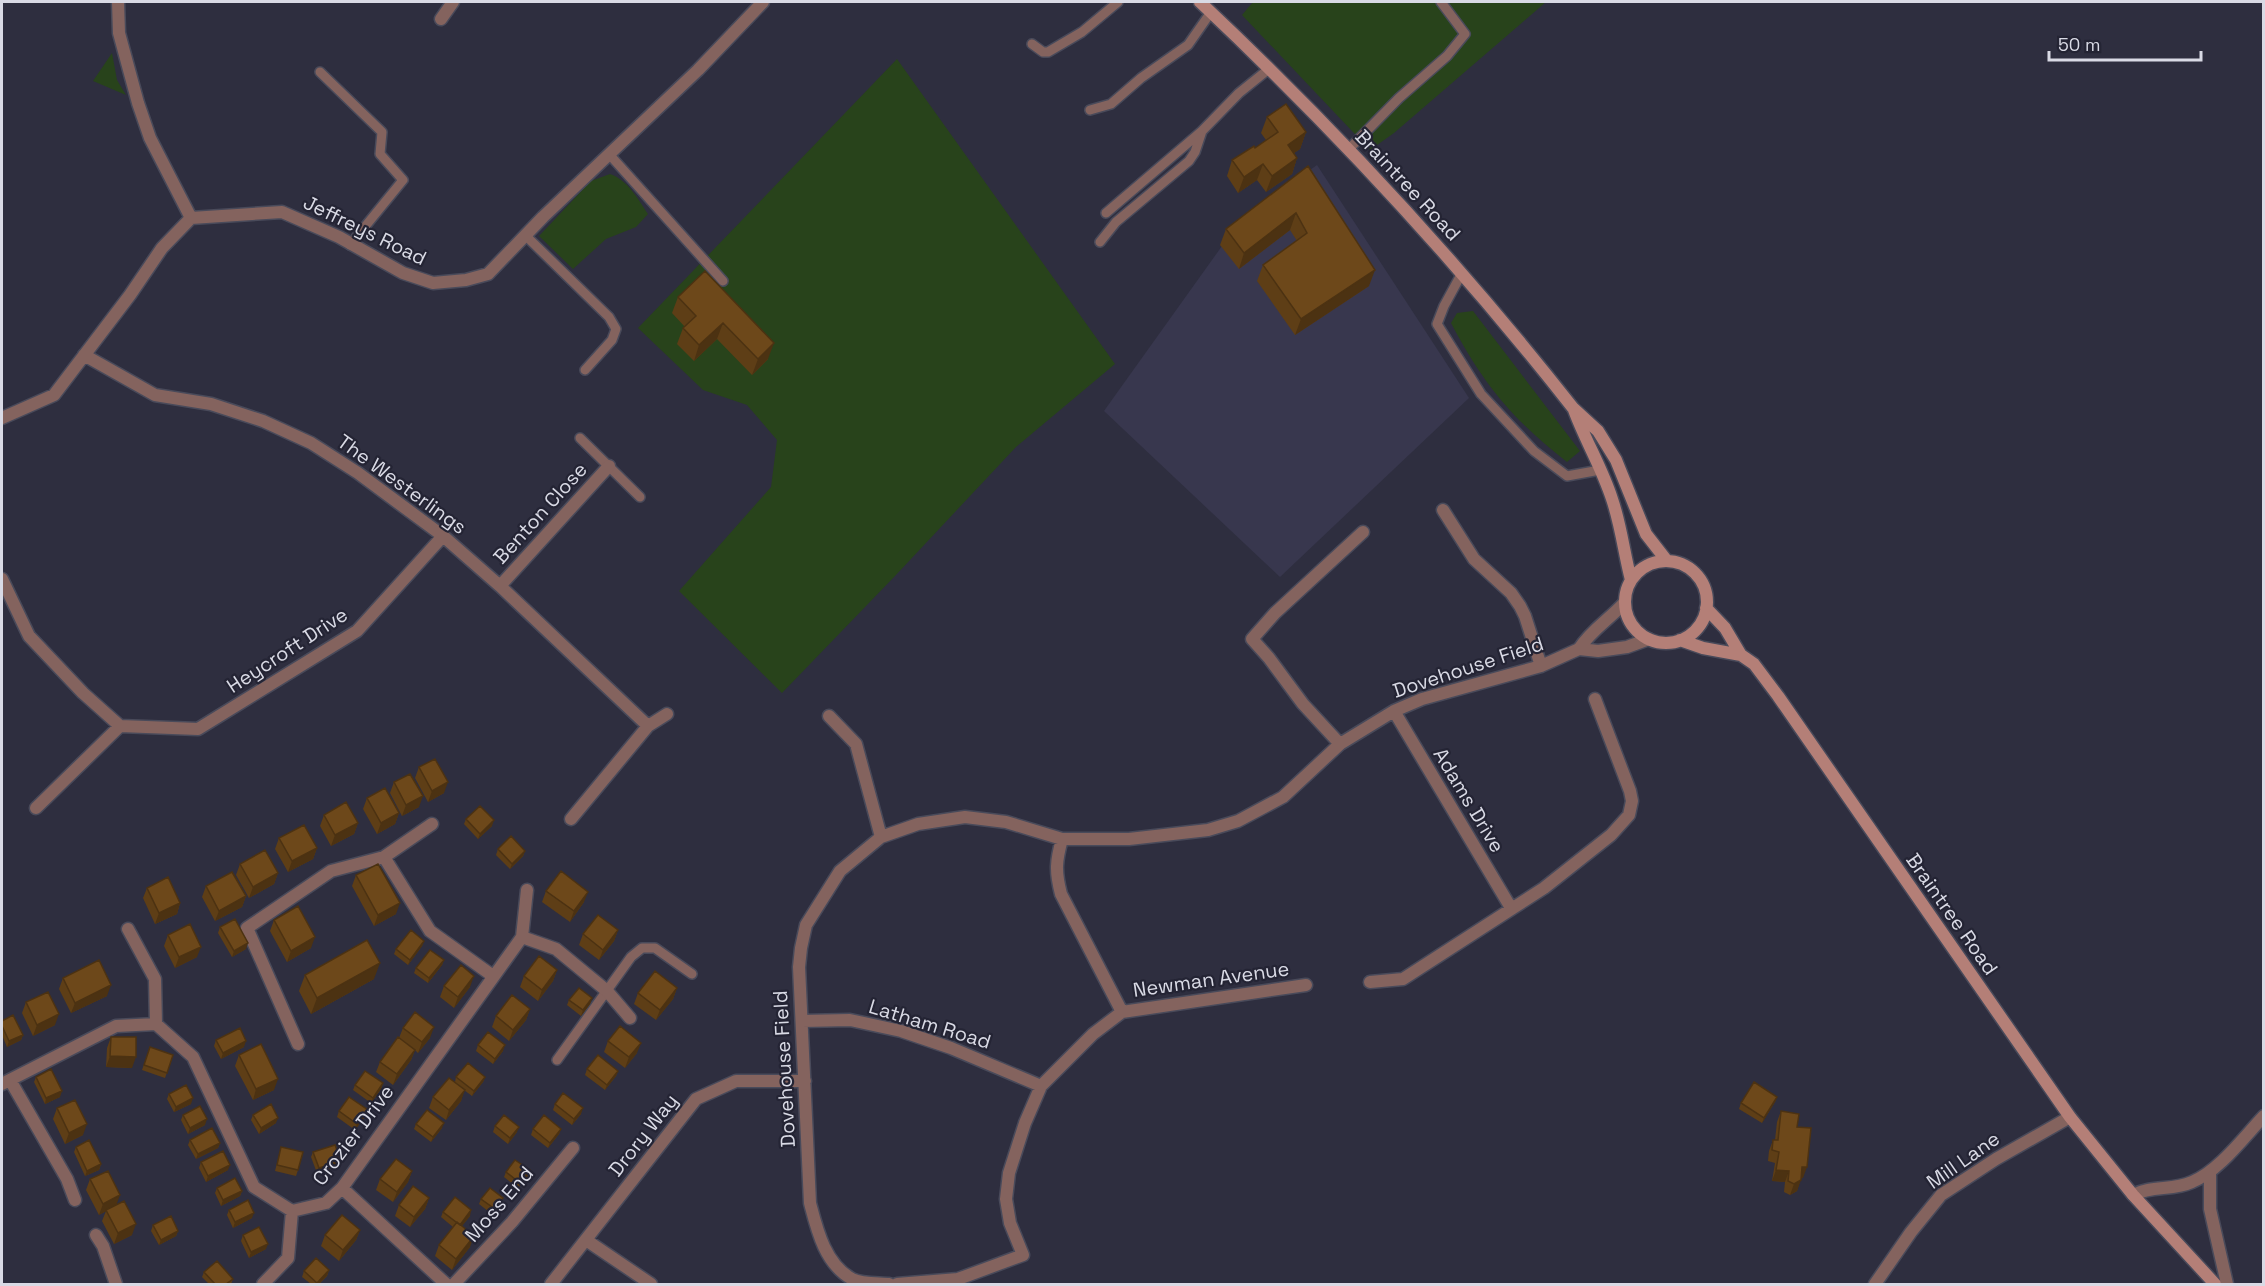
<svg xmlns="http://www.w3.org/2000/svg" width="2265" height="1286" viewBox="0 0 2265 1286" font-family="'Space Grotesk',sans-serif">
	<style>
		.built { fill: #38374e }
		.green { fill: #28431b }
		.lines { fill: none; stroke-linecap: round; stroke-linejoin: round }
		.service-casing { stroke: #494a5a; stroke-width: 12 }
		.minor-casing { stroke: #494a5a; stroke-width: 15 }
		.tertiary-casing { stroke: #494a5a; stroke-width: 15 }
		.secondary-casing { stroke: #494a5a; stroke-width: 15 }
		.service { stroke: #84635e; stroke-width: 9 }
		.minor { stroke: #84635e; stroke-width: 12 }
		.tertiary { stroke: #84635e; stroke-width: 12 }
		.secondary { stroke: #b47f77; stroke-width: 12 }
		.wall { fill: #5e3e16 }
		.shaded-wall { fill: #4c3212 }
		.building { fill: #6d481a; stroke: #4c3212; stroke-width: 1.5 }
		.labels { text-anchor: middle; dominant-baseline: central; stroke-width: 4.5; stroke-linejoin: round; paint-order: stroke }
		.street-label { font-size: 20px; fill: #d9dae5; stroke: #242434 }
	</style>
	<rect width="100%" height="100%" fill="#2e2e3f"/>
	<path class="built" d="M1317 165 1469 398 1280 577 1104 411 1242 218Z"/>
	<path class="green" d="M1253 2H1546L1394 133 1370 150 1242 15Z
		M112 53 117 80 126 95 93 81Z
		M897 59 1115 364 1016 447 895 576 782 693 679 591 771 487 777 440 747 405 703 390 638 328Z
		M610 174C628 180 638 199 648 214L636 227 606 239 573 269 539 236 591 181Z
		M1473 311 1580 451 1567 462C1513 420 1483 384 1451 323L1457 313Z"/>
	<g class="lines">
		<g class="service-casing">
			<path id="service" d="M1032 44 1043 52H1048L1082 32 1118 2
				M320 72 382 132 380 154 403 180 350 245
				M1090 110 1111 104 1141 78 1188 45 1211 12
				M1349 149 1399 98 1447 56 1465 34 1441 2
				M609 154 723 281
				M1106 213 1202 131
				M525 235 609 317 616 329 612 340 585 370
				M1100 242 1116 222 1189 161 1195 152 1202 131 1239 93 1270 68
				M1462 273 1444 306 1437 324 1481 394 1534 451 1567 476 1600 470
				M580 438 640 497
				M557 1060 631 957 642 948H655L692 974"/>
		</g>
		<g class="minor-casing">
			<path id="minor" d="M118 2 119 33 138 103 150 138 191 218
				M441 19 453 2
				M84 355 155 395 211 404 263 421 311 443 358 473 443 536 500 586 648 726
				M2 418 54 395 130 295 162 248 191 218 282 212 339 237 403 273 433 283 466 280 488 274 543 217 698 70 763 2
				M1443 510 1474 559 1511 593 1520 606 1525 616 1541 666
				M2 579 29 636 83 693 120 726 198 729 357 631 443 536
				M500 586 609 466
				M1579 649C1591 630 1610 619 1625 602
				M1394 711 1511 908
				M829 716 856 744 881 837
				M1340 744 1303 704 1269 658 1252 639 1275 613 1363 532
				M36 808 120 726
				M571 819 648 726 667 714
				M1062 839C1056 861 1055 871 1061 894L1122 1012
				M384 857 430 931 493 976
				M128 929 155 979 156 1024
				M522 937 556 949 607 991 630 1018
				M1370 982 1403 979 1544 888 1611 835 1629 815 1632 801 1630 791 1595 699
				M802 1021 850 1020 901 1031 951 1048 1041 1086
				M298 1044 247 928 331 871 384 857 432 824
				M10 1080 67 1179 75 1200
				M2 1084 116 1026 156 1024 193 1057 254 1187 292 1211 326 1203 342 1188 522 937 527 890
				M342 1188 446 1284
				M96 1235 103 1246 116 1284
				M586 1240 651 1284
				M263 1284 288 1258 292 1211
				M454 1284 512 1222 573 1148
				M551 1284 696 1099 736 1081H805
				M889 1284C879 1283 861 1284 852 1279 825 1264 817 1230 810 1203L799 967 801 948 806 925 840 871 881 837 918 824 965 817 1006 822 1062 839H1129L1208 830 1238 821 1283 797 1340 744 1394 711 1422 699 1541 666 1579 649 1598 651 1627 647 1649 639
				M897 1284 958 1279 1023 1255 1010 1223 1006 1199 1009 1173 1025 1123 1041 1086 1093 1034 1122 1012 1306 985
				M1875 1284 1911 1232 1941 1195 1996 1159 2070 1117"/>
		</g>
		<g class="tertiary-casing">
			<path id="tertiary" d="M2210 1172V1209L2227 1284
				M2133 1195C2152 1185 2173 1191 2192 1182 2219 1171 2244 1137 2264 1116"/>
		</g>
		<g class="secondary-casing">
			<path id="secondary" d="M1200 2C1334 128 1459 263 1573 408L1598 431 1616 460 1646 534 1667 561
				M1574 410C1585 440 1602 468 1612 499 1621 525 1624 553 1631 580
				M1625 602a41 41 0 1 1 82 0a41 41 0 1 1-82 0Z
				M1706 608 1725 628 1741 655 1754 664 1778 696 2070 1117 2133 1195 2215 1284
				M1680 640 1703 648 1741 655"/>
		</g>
		<use href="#service" class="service"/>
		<use href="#minor" class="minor"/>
		<use href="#tertiary" class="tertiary"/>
		<use href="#secondary" class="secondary"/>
	</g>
	<path class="wall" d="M1267 117 1306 132 1300 149 1294 153 1297 158 1292 174 1266 192 1257 180 1238 193 1227 176 1232 160 1255 148 1266 140 1261 133Z
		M1308 166 1369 286 1295 335 1257 281 1263 265 1297 241 1290 230 1239 269 1220 245 1226 229Z
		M705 271 768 359 752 375 717 339 694 361 677 344 683 328 685 327 672 313 678 297Z
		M419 767 444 793 428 802 415 778Z
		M394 782 419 807 402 816 390 793Z
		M367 798 399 813 395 824 377 834 363 809Z
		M324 815 358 823 354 834 331 846 320 826Z
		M466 819 492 826 478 839 464 824Z
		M279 838 317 848 313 859 288 872 275 849Z
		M498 849 525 851 523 856 510 869 496 855Z
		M240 864 278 873 274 884 249 898 236 875Z
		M356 875 396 914 374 926 352 886Z
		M206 886 246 896 242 907 215 921 202 897Z
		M147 888 180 903 177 914 155 924 143 898Z
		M546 891 584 902 570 922 542 902Z
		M274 920 311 948 287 962 270 931Z
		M220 927 246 949 232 957 218 933Z
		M618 930 614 941 599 960 579 945 583 934Z
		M168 935 197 957 175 968 164 946Z
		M424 941 422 946 408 965 394 954 396 949Z
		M444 960 442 965 428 983 414 973 416 968Z
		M557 970 553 981 538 1001 520 987 524 976Z
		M305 975 374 979 311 1014 299 991Z
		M63 978 107 996 71 1013 59 989Z
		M444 986 470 987 454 1008 440 997Z
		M677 988 673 999 656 1020 634 1004 638 993Z
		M592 998 590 1004 581 1016 567 1005 569 1000Z
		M26 1002 55 1025 33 1036 22 1013Z
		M530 1009 526 1020 509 1041 492 1027 496 1016Z
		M2 1021 23 1035 21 1040 7 1047 2 1035Z
		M403 1028 430 1038 418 1053 415 1050 411 1060 393 1085 376 1072 380 1062 399 1038Z
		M111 1037 132 1068 106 1067 107 1048Z
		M216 1040 244 1047 221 1059 214 1046Z
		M608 1041 637 1053 625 1068 604 1052Z
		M478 1045 503 1051 493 1064 476 1051Z
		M150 1047 173 1055 165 1078 142 1070Z
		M239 1055 274 1090 253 1100 235 1066Z
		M587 1069 618 1071 616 1076 605 1090 585 1075Z
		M36 1077 60 1097 45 1104 34 1082Z
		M456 1077H485L483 1082 472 1096 464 1090 461 1101 446 1120 429 1108 433 1097 455 1082Z
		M383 1083 381 1089 371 1103 353 1090 355 1085Z
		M169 1094 191 1104 174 1112 167 1099Z
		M1777 1097 1775 1102 1762 1123 1739 1109 1741 1103Z
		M555 1104 581 1114 572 1125 553 1110Z
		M57 1108 83 1135 65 1144 53 1119Z
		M339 1111 366 1115 355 1130 337 1117Z
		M1781 1111 1797 1127 1803 1178H1801L1797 1191 1790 1195 1784 1192 1785 1182 1772 1181 1775 1163 1768 1161 1769 1151 1773 1140H1775L1777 1122Z
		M183 1115 205 1125 188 1134 181 1120Z
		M253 1115 276 1123 259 1134 251 1120Z
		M416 1124 442 1128 431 1142 414 1129Z
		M495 1126 517 1132 508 1144 493 1132Z
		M533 1129H561L559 1134 548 1148 531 1135Z
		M190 1140 220 1143 218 1148 196 1159 188 1145Z
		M76 1147 101 1164 99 1170 85 1176 74 1152Z
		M281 1147 298 1170 296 1176 275 1171Z
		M313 1152 341 1161 339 1166 317 1173 311 1157Z
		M201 1162 228 1170 206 1182 199 1168Z
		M530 1170 528 1176 518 1188 504 1177 506 1172Z
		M412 1171 408 1182 393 1202 376 1190 380 1179Z
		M90 1179 116 1205 132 1235 114 1244 102 1221 106 1211 99 1215 86 1190Z
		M217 1188 242 1191 240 1196 221 1206 215 1193Z
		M429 1198 425 1209 410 1227 395 1216 399 1205Z
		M481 1199 501 1204 493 1215 479 1204Z
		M229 1210 252 1218 233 1228 227 1215Z
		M443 1212 470 1216 462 1226 470 1247 452 1270 435 1256 439 1245 453 1227 441 1217Z
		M153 1225 178 1231 176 1236 159 1245 151 1231Z
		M360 1230 356 1240 339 1261 321 1246 325 1235Z
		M243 1235 266 1249 249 1258 241 1241Z
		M329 1270 327 1276 319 1284H311L302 1277 304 1271Z
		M204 1272 233 1279 231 1284H209L202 1277Z"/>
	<path class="shaded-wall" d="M1306 132 1300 149 1282 161 1288 145Z
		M1297 158 1292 174 1266 192 1272 176Z
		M1263 164 1257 180 1238 193 1244 177Z
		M1296 213 1290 230 1239 269 1244 253Z
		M1375 270 1369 286 1295 335 1301 319Z
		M723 323 717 339 694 361 699 345Z
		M774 343 768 359 752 375 758 359Z
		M448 782 444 793 428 802 432 791Z
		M423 796 419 807 402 816 406 805Z
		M399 813 395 824 377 834 381 823Z
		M494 820 492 826 478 839 480 834Z
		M358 823 354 834 331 846 335 835Z
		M317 848 313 859 288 872 292 861Z
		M525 851 523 856 510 869 512 864Z
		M278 873 274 884 249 898 253 887Z
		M588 892 584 902 570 922 574 911Z
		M246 896 242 907 215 921 219 911Z
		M180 903 177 914 155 924 159 913Z
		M400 903 396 914 374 926 378 915Z
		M618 930 614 941 599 960 603 950Z
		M315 937 311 948 287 962 291 951Z
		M424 941 422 946 408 965 410 960Z
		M248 943 246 949 232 957 234 951Z
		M201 947 197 957 175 968 179 957Z
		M444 960 442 965 428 983 429 978Z
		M380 963 374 979 311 1014 317 998Z
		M557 970 553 981 538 1001 542 990Z
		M474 976 470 987 454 1008 458 997Z
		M111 985 107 996 71 1013 75 1003Z
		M677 988 673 999 656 1020 660 1010Z
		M592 998 590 1004 581 1016 583 1010Z
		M530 1009 526 1020 509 1041 513 1030Z
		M59 1014 55 1025 33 1036 37 1025Z
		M434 1027 430 1038 418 1053 422 1042Z
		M23 1035 21 1040 7 1047 9 1041Z
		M246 1041 244 1047 221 1059 223 1053Z
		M641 1043 637 1053 625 1068 629 1057Z
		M505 1045 503 1051 493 1064 495 1059Z
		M415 1050 411 1060 393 1085 397 1074Z
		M110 1056 136 1057 132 1068 106 1067Z
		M618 1071 616 1076 605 1090 607 1085Z
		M485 1077 483 1082 472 1096 474 1091Z
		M278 1079 274 1090 253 1100 256 1089Z
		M383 1083 381 1089 371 1103 373 1098Z
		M465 1090 461 1101 446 1120 449 1110Z
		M62 1091 60 1097 45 1104 46 1098Z
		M1777 1097 1775 1102 1762 1123 1764 1118Z
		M193 1098 191 1104 174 1112 176 1107Z
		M583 1108 581 1114 572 1125 574 1119Z
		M368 1110 366 1115 355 1130 357 1124Z
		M278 1118 276 1123 259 1134 261 1128Z
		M207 1119 205 1125 188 1134 190 1128Z
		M444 1123 442 1128 431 1142 433 1137Z
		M87 1124 83 1135 65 1144 69 1133Z
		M519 1127 517 1132 508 1144 510 1138Z
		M561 1129 559 1134 548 1148 550 1143Z
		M220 1143 218 1148 196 1159 198 1154Z
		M341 1161 339 1166 317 1173 319 1168Z
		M101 1164 99 1170 85 1176 87 1171Z
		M230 1165 228 1170 206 1182 208 1176Z
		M1802 1167H1807L1803 1178H1798Z
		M530 1170 528 1176 518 1188 520 1183Z
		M1776 1170 1789 1171 1785 1182 1772 1181Z
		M412 1171 408 1182 393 1202 397 1192Z
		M1801 1180 1797 1191 1790 1195 1794 1184Z
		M242 1191 240 1196 221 1206 223 1200Z
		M120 1195 116 1206 99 1215 103 1204Z
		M429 1198 425 1209 410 1227 414 1217Z
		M503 1198 501 1204 493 1215 495 1209Z
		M471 1210 470 1216 458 1231 460 1225Z
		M254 1213 252 1218 233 1228 235 1222Z
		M136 1224 132 1235 114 1244 118 1233Z
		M360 1230 356 1240 339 1261 343 1250Z
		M178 1231 176 1236 159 1245 161 1240Z
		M474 1236 470 1247 452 1270 456 1259Z
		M268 1244 266 1249 249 1258 251 1252Z
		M329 1270 327 1276 319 1284H317Z"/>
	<path class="building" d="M1286 104 1306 132 1288 145 1297 158 1272 176 1263 164 1244 177 1232 160 1254 146 1255 148 1278 132 1267 117Z
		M1308 166 1375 270 1301 319 1263 265 1307 233 1296 213 1244 253 1226 229Z
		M705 271 774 343 758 359 723 323 699 345 683 328 696 316 678 297Z
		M435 759 448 782 432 791 419 767Z
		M410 774 423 796 406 805 394 782Z
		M385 788 399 813 381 823 367 798Z
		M346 802 358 823 335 835 324 815Z
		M480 806 494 820 480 834 466 819Z
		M304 825 317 848 292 861 279 838Z
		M511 836 525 851 512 864 498 849Z
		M265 850 278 873 253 887 240 864Z
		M378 864 400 903 378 915 356 875Z
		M561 871 588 892 574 911 546 891Z
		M232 872 246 896 219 911 206 886Z
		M168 877 180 903 159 913 147 888Z
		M298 906 315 937 291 951 274 920Z
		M598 915 618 930 603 950 583 934Z
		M235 919 248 943 234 951 220 927Z
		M190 924 201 947 179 957 168 935Z
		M411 930 424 941 410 960 396 949Z
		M367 940 380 963 317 998 305 975Z
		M430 950 444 960 429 978 416 968Z
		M539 956 557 970 542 990 524 976Z
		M99 960 111 985 75 1003 63 978Z
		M461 965 474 976 458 997 444 986Z
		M655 971 677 988 660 1010 638 993Z
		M579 988 592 998 583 1010 569 1000Z
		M48 992 59 1014 37 1025 26 1002Z
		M512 995 530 1009 513 1030 496 1016Z
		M415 1012 434 1027 422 1042 403 1028Z
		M13 1015 23 1035 9 1041 2 1026V1021Z
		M620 1026 641 1043 629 1057 608 1041Z
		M240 1028 246 1041 223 1053 216 1040Z
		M488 1032 505 1045 495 1059 478 1045Z
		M111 1037H136V1057L110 1056Z
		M398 1037 415 1050 397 1074 380 1062Z
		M261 1044 278 1079 256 1089 239 1055Z
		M150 1047 173 1055 167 1073 144 1065Z
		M598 1055 618 1071 607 1085 587 1069Z
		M468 1063 485 1077 474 1091 456 1077Z
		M51 1069 62 1091 46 1098 36 1077Z
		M365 1071 383 1083 373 1098 355 1085Z
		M449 1078 465 1090 449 1110 433 1097Z
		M1754 1082 1777 1097 1764 1118 1741 1103Z
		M186 1085 193 1098 176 1107 169 1094Z
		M563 1093 583 1108 574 1119 555 1104Z
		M349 1097 368 1110 357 1124 339 1111Z
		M75 1100 87 1124 69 1133 57 1108Z
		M271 1104 278 1118 261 1128 253 1115Z
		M200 1106 207 1119 190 1128 183 1115Z
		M427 1110 444 1123 433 1137 416 1124Z
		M1781 1111 1799 1114 1797 1127 1811 1128 1807 1167H1802L1801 1180 1794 1184 1788 1181 1789 1171 1776 1170 1779 1152 1772 1150 1773 1140H1778Z
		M504 1115 519 1127 510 1138 495 1126Z
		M544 1115 561 1129 550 1143 533 1129Z
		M212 1128 220 1143 198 1154 190 1140Z
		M89 1140 101 1164 87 1171 76 1147Z
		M335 1145 341 1161 319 1168 313 1152Z
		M281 1147 303 1152 298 1170 277 1165Z
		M223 1151 230 1165 208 1176 201 1162Z
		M396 1159 412 1171 397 1192 380 1179Z
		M515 1160 530 1170 520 1183 506 1172Z
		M108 1171 120 1195 103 1204 90 1179Z
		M235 1178 242 1191 223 1200 217 1188Z
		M413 1186 429 1198 414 1217 399 1205Z
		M490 1188 503 1198 495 1209 481 1199Z
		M455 1197 471 1210 460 1225 443 1212Z
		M248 1200 254 1213 235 1222 229 1210Z
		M124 1201 136 1224 118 1233 106 1210Z
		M342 1215 360 1230 343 1250 325 1235Z
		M171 1216 178 1231 161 1240 153 1225Z
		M457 1222 474 1236 456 1259 439 1245Z
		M259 1227 268 1244 251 1252 243 1235Z
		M316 1258 329 1270 317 1283 304 1271Z
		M217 1261 233 1279 226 1284H215L204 1272Z"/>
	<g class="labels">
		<g class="street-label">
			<text transform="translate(1408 185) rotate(47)">Braintree Road</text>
			<text transform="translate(365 230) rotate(26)">Jeffreys Road</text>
			<text transform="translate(402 484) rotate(36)">The Westerlings</text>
			<text transform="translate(540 513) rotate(-48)">Benton Close</text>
			<text transform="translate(287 650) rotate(-33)">Heycroft Drive</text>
			<text transform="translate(1468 667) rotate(-18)">Dovehouse Field</text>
			<text transform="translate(1469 800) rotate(59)">Adams Drive</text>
			<text transform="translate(1952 914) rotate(55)">Braintree Road</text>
			<text transform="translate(1211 979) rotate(-8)">Newman Avenue</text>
			<text transform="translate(930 1024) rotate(17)">Latham Road</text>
			<text transform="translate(784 1069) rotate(-93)">Dovehouse Field</text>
			<text transform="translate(353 1135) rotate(-53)">Crozier Drive</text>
			<text transform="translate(643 1135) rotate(-52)">Drory Way</text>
			<text transform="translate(1963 1160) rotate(-35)">Mill Lane</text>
			<text transform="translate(499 1204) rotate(-49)">Moss End</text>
		</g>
	</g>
	<rect width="2265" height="1286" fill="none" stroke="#d9dae5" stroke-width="6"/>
	<path d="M2049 51v9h152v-9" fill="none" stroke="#d9dae5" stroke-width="3"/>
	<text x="2058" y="51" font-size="18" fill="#d9dae5" stroke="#242434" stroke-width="4.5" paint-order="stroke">50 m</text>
</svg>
